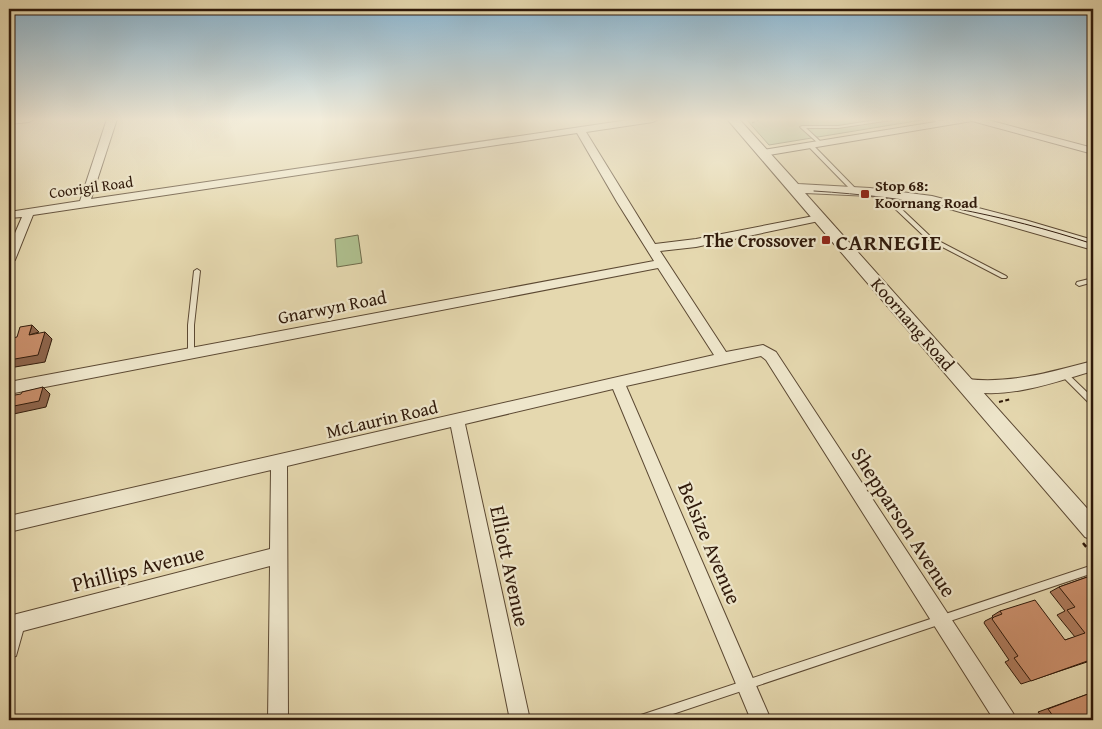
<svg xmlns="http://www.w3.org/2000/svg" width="1102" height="729" viewBox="0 0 1102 729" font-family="'Gentium Book Plus',serif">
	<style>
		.green { fill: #afc08f; stroke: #6f6c4c }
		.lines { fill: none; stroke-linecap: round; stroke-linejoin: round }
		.service-casing { stroke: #5c4933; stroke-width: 2 }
		.minor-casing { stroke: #5c4933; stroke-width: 2 }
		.tertiary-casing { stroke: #5c4933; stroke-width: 2 }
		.path-far2 { stroke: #2f190a; stroke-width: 1; stroke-dasharray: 3 2; stroke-linecap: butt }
		.path-far1 { stroke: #2f190a; stroke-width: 2; stroke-dasharray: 4 2.5; stroke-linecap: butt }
		.path { stroke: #2f190a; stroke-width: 2.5; stroke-dasharray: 5 3; stroke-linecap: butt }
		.service { fill: #eee6cb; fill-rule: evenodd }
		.minor { fill: #eee6cb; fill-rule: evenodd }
		.tertiary { fill: #eee6cb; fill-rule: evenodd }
		.tram { stroke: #2f190a; stroke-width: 1 }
		.wall { fill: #af7c5e; stroke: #2f190a }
		.shaded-wall { fill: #8e654c; stroke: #2f190a }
		.building { fill: #cb906d; stroke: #2f190a }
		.poi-dot { fill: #8f2418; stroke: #eee6cb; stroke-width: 2 }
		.labels { text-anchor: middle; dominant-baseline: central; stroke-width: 4.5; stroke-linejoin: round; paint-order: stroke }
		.far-poi-label { font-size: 15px; font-weight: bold; fill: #2f190a; stroke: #eee6cb; text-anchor: start }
		.far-street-label { font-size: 15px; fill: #2f190a; stroke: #eee6cb }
		.poi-label { font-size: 18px; font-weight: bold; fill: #2f190a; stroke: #eee6cb; text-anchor: end }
		.street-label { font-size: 18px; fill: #2f190a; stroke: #eee6cb }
		.near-street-label { font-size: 21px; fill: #2f190a; stroke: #eee6cb }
		.district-label { font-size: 22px; font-weight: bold; letter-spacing: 1px; fill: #2f190a; stroke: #eee6cb }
	</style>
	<rect width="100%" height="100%" fill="#e5d8af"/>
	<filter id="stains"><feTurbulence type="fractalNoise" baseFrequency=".004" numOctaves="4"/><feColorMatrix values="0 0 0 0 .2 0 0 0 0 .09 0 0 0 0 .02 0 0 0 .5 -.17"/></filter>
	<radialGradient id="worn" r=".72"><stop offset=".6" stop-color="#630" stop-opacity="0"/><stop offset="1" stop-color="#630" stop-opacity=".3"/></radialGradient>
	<path class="green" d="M746 119H928L769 145Z
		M358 235 362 263 337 267 335 239Z"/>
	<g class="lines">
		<g class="service-casing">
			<path id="service" d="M883 119H893L891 120 838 128H806L821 142V144H819L800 127 802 126H838Z
				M932 119H937L943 123 939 124Z
				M808 144H812L856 189V191H852L808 146Z
				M890 199 892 200 931 237 1006 276 1007 277 1006 278H1002L927 239 888 202V200Z
				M197 269 200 271 194 325V353L191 356 188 353V325L194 271Z
				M1093 278V282L1079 286 1076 284 1077 282Z
				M1064 371 1066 372 1093 398V405L1090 404 1062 376 1061 374 1062 372Z
				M1093 565V573L655 720H636L637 716 641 715Z"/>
		</g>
		<g class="minor-casing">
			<path id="minor" d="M9 119H34L29 122 9 124Z
				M107 119H117L91 199 635 119H658L653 122 586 132 655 244 696 239 819 215 823 216 825 218 823 220 819 221 696 247 660 251 726 352 763 345 776 352 1013 713 1016 720H994L766 360 761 356 626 386 771 720H751L613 389 465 424 530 720H510L451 427 287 466 288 720H268L270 566 23 631 16 656 9 658V616L270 549 271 470 9 532V516L714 355 658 268 9 394V382L654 261 617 202 577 133 33 215 15 260 9 264V247L22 217 9 218V212L80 201Z
				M954 119H984L1093 148V154L972 121 763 156 758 153 763 150Z
				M1093 361V371C1055 382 1001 402 962 389L960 385 962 381 967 379C1011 384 1051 372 1093 361Z"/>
		</g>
		<g class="tertiary-casing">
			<path id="tertiary" d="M727 119H739L798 184 870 188 932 196 1025 220 1093 240V250L932 204 870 196 805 193 1093 515V540L1085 537Z"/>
		</g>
		<path class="path-far2" d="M752 123 761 119"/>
		<path class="path-far1" d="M999 402 1011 399"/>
		<path class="path" d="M1083 543 1093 555"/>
		<use href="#service" class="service"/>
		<use href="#minor" class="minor"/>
		<use href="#tertiary" class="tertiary"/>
		<path class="tram" d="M814 191C910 197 1002 214 1093 244"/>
	</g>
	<path class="wall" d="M1093 575V660L1021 684 1005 662 1009 660 984 623 985 621 993 617 992 616 1000 611 1065 640 1075 637 1057 615 1065 611 1050 592 1059 587Z
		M1088 694 1093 720H1044L1038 712Z"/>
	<path class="shaded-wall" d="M32 325 39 332 29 335Z
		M45 332 52 339 45 362 9 368V360Z
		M43 387 50 394 46 407 9 415V407Z"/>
	<path class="building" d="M32 325 29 335 45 332 38 355 9 360V339L17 337 20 327Z
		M43 387 39 401 9 407V396L21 394 22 392Z
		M1093 575V659L1031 681 1014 658 1018 656 992 619 994 617 1002 614 1000 611 1035 600 1065 640 1085 633 1067 610 1075 607 1059 587Z
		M1088 694 1093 701V720H1056L1048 709Z"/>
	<linearGradient id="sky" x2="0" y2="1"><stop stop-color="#88b6d4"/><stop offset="0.54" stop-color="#f3eddb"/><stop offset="1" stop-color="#f3eddb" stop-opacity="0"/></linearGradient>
	<rect width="1102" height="221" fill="url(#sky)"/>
	<g class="poi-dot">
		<rect x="860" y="189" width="10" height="10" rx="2.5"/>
		<rect x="821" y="235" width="10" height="10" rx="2.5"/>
	</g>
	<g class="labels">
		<g class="far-poi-label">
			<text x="875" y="185">Stop 68:<tspan x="875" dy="17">Koornang Road</tspan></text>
		</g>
		<g class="far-street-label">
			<text transform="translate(91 187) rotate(-8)">Coorigil Road</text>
		</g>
		<g class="poi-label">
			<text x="816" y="240">The Crossover</text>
		</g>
		<g class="street-label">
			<text transform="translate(332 307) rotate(-11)">Gnarwyn Road</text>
			<text transform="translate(913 324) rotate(49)">Koornang Road</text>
			<text transform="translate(382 419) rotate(-13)">McLaurin Road</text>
		</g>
		<g class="near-street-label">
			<text transform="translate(904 522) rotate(57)">Shepparson Avenue</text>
			<text transform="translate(710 543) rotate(67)">Belsize Avenue</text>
			<text transform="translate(510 566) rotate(78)">Elliott Avenue</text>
			<text transform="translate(138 568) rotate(-14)">Phillips Avenue</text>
		</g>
		<g class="district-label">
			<text x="889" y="242">CARNEGIE</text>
		</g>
	</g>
	<rect width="1102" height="729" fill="none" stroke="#e5d8af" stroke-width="30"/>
	<rect x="10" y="10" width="1082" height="709" fill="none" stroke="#2f190a" stroke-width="2.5"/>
	<rect x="15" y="15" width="1072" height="699" fill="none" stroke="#2f190a"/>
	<rect width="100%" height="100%" filter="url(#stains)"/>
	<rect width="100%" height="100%" fill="url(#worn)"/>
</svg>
